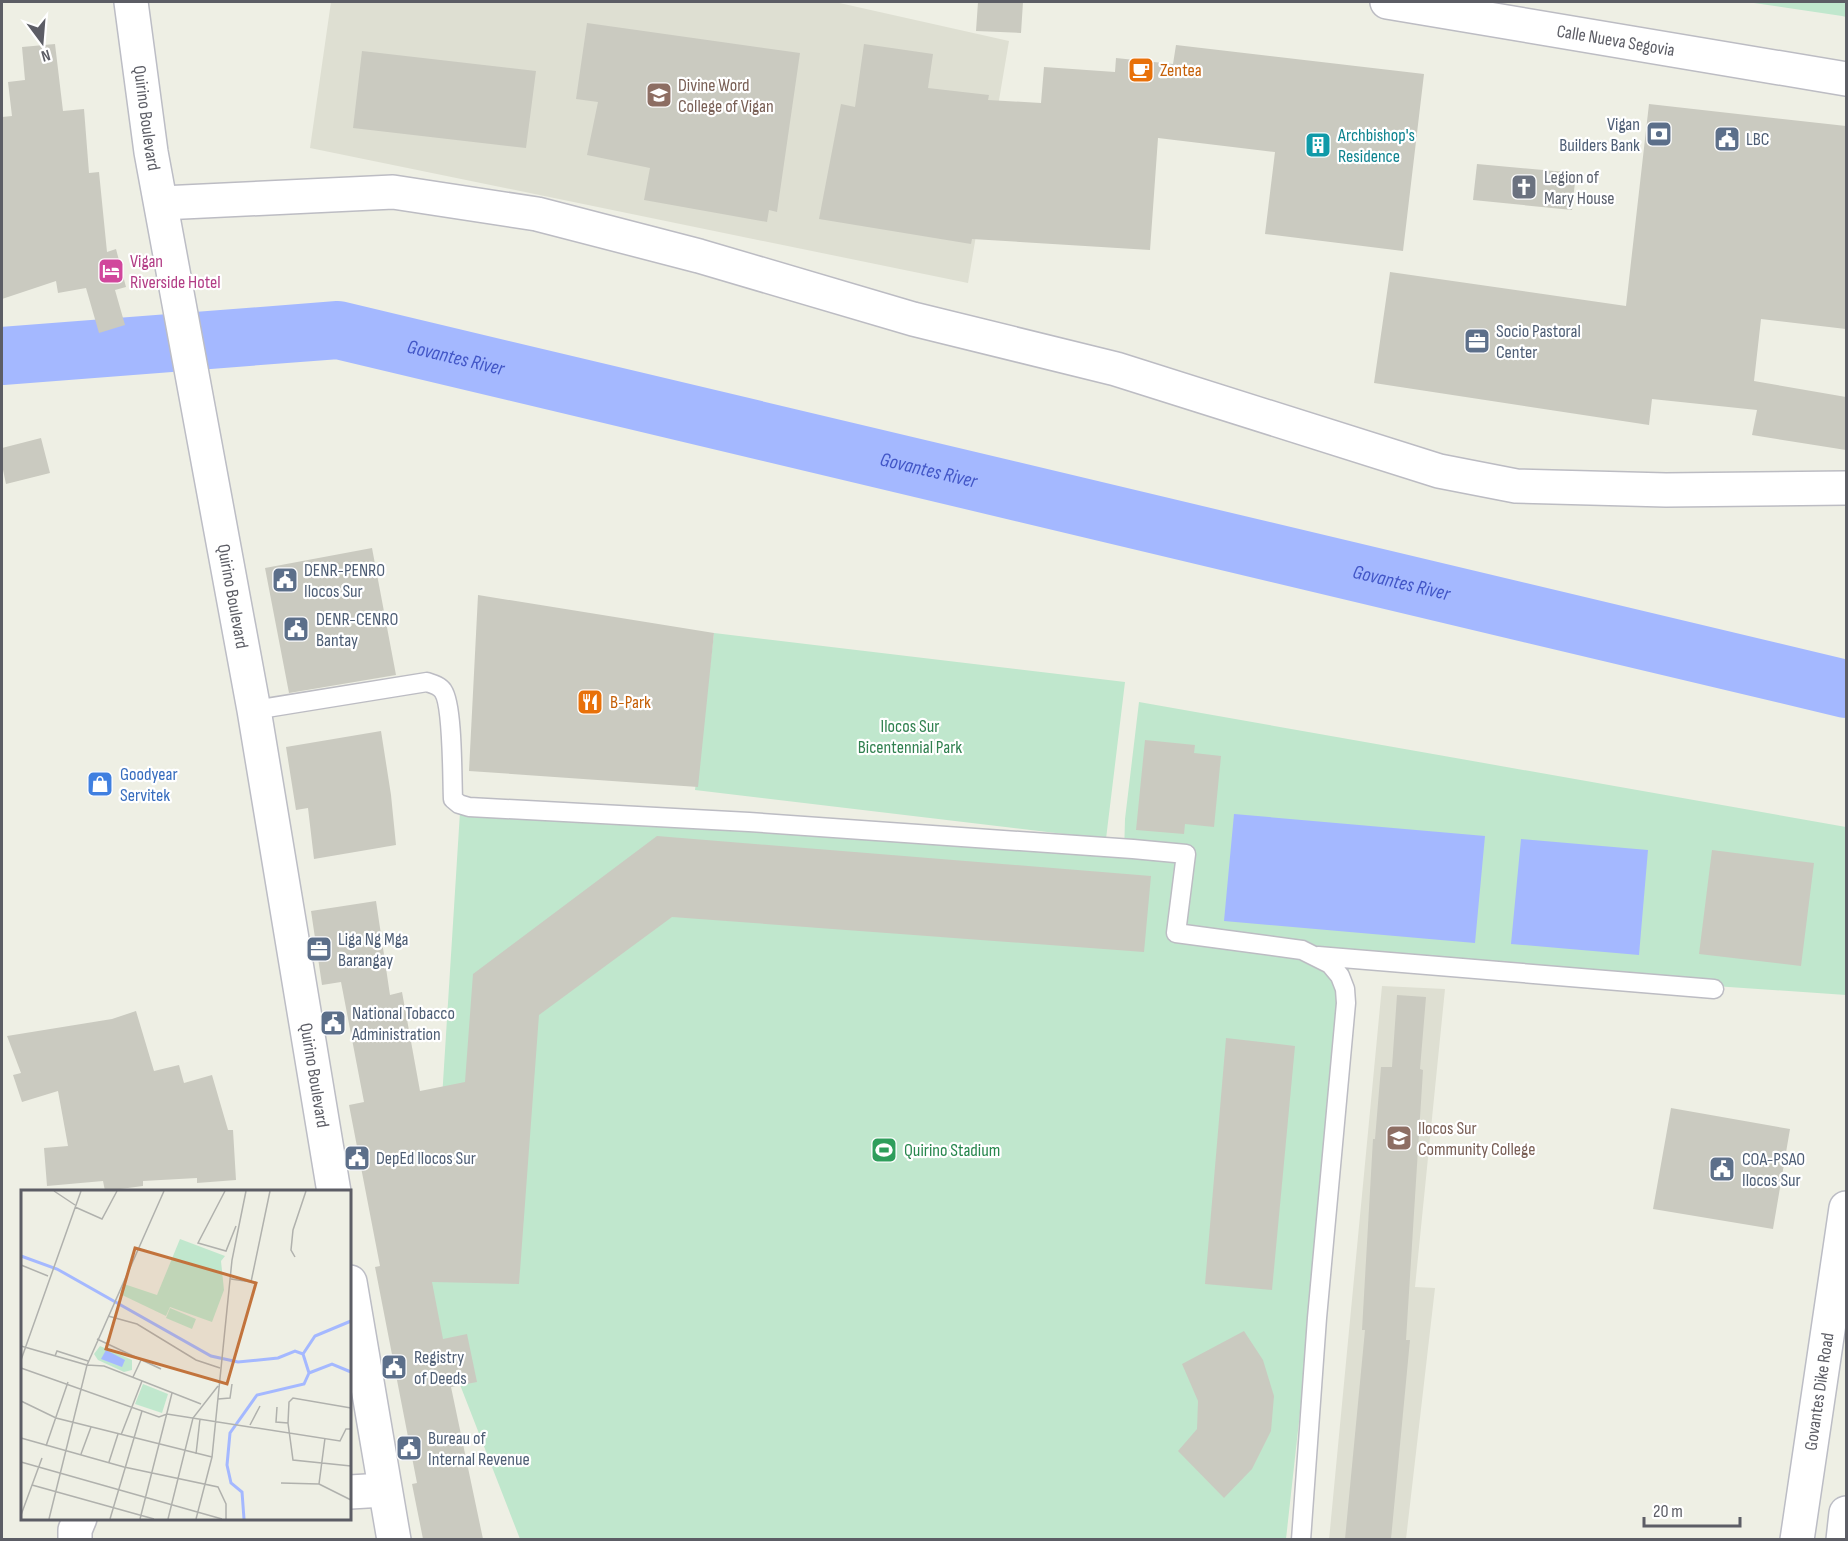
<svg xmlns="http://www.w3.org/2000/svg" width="1848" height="1541" viewBox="0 0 1848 1541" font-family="'Sofia Sans Condensed',sans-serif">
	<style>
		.education { fill: #dedfd2 }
		.green { fill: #c0e7cd }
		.water { fill: #a4b8ff }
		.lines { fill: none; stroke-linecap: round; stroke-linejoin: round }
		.river { stroke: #a4b8ff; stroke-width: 58 }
		.building { fill: #cacac0 }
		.service-casing { stroke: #bcbcc3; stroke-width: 21 }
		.minor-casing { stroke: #bcbcc3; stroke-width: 36 }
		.tertiary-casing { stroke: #bcbcc3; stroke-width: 36 }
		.secondary-casing { stroke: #bcbdc5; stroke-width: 36 }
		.service { stroke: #fff; stroke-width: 18 }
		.minor { stroke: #fff; stroke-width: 33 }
		.tertiary { stroke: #fff; stroke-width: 33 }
		.secondary { stroke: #fff; stroke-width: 33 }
		.labels { text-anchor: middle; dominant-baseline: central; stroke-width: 4.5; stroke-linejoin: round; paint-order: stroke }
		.street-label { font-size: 18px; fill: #5c5d65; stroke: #fff }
		.food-label { font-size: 18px; fill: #c56008; stroke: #fff; text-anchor: start }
		.education-label { font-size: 18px; fill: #785e54; stroke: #fff; text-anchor: start }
		.service-label { font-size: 18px; fill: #4e5e75; stroke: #fff; text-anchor: start }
		.culture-label { font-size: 18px; fill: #0d838f; stroke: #fff; text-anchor: start }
		.worship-label { font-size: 18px; fill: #5b616d; stroke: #fff; text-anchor: start }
		.hotel-label { font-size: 18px; fill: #b23c85; stroke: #fff; text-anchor: start }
		.park-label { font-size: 18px; fill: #30804f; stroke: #fff }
		.shop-label { font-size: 18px; fill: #366cbe; stroke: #fff; text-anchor: start }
		.leisure-label { font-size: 18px; fill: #27864d; stroke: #fff; text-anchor: start }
		.water-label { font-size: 20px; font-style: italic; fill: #4256c7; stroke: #fff }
		.inset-river { fill: none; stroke: #a4b8ff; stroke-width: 3 }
		.inset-road { fill: none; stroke: #b0b1ad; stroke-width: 1.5 }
		.view { fill: #c2733c; fill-opacity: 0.15; stroke: #c2733c; stroke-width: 3 }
		.inset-edge { fill: none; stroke: #5c5d65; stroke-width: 3 }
	</style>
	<rect width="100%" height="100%" fill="#eeefe4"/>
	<path class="education" d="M331 2H835L1009 41 968 283 310 148Z
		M1382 986 1445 989 1415 1287 1435 1288 1406 1539 1329 1540Z"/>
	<path class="green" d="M1747 2H1846V17L1842 16Z
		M714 633 1125 682 1106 839 695 790Z
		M1139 702 1846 827V995L1350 961 1286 1539H520L429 1305 460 812 1124 855 1125 819Z"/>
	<path class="water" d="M1234 814 1485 836 1475 943 1224 921Z
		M1521 839 1648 850 1639 955 1511 944Z"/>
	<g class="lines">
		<path class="river" id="s1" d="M2 356 338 330 1846 689"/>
	</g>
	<path class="building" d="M978 2H1023L1021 33 976 31Z
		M587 23 800 53 777 212 769 210 767 222 644 200 650 168 587 155 598 102 576 99Z
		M55 44 63 111 84 109 89 173 99 172 107 252 116 249 126 287 115 290 125 325 99 333 86 288 58 293 56 281 2 299V117L12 116 8 82 25 80 22 47Z
		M864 44 933 54 928 88 989 95 988 100 1041 103 1044 67 1115 72 1116 58 1173 64 1176 45 1424 74 1403 251 1265 234 1275 152 1158 138 1150 250 972 239 971 244 819 219 841 104 855 107Z
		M362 51 536 71 526 148 353 128Z
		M1649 104 1846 126V329L1761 319 1754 381 1846 397V450L1752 435 1757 410 1652 399 1649 425 1374 383 1390 272 1626 306Z
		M1477 164 1576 173 1572 210 1473 200Z
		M41 438 50 473 6 484 2 465V448Z
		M372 548 396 675 289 693 265 568Z
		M478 595 714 633 698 787 469 771Z
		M381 731 391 795 396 845 314 859 308 808 296 810 286 747Z
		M1145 740 1195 745 1194 753 1221 756 1214 827 1185 824 1184 834 1136 830Z
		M657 836 1151 876 1144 952 672 917 539 1015 519 1284 432 1282 443 1339 467 1334 477 1382 451 1387 483 1539H423L412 1484 417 1483 375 1267 380 1266 349 1105 364 1102 341 982 322 985 311 911 376 901 390 995 402 992 420 1091 465 1082 473 974Z
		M1712 850 1814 863 1801 966 1699 954Z
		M1397 995 1426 997 1420 1069 1423 1070 1406 1340H1410L1391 1539H1345L1365 1330H1362L1373 1139H1375L1381 1067H1392Z
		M136 1011 154 1071 179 1065 184 1083 212 1075 228 1130H233L236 1180 197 1183V1178L143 1181V1186L105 1191 103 1181 47 1186 44 1148 68 1146 58 1091 22 1102 13 1075 21 1073 7 1036 112 1019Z
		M1226 1038 1295 1046 1272 1290 1205 1284Z
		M1671 1108 1790 1129 1773 1229 1653 1209Z
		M1244 1331 1263 1360 1274 1396 1271 1431 1252 1469 1224 1498 1178 1451 1197 1429 1198 1401 1182 1364Z"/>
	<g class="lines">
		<g class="service-casing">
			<path id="service" d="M254 710 427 682C433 684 440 686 443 691 453 705 452 778 453 799L459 804 469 807 749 822 1133 849 1186 854 1176 933 1302 950 1330 964 1340 976 1345 989 1346 1003 1317 1318 1301 1540
				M1318 956 1714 989"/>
		</g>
		<g class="minor-casing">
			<g id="minor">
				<path id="s2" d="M1387 2 1846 79"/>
				<path d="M350 1492 384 1490"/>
				<path d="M75 1540V1530L80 1518"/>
			</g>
		</g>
		<g class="tertiary-casing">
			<path id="tertiary" d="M162 203 393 192 537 214 699 256 913 319 1116 369 1439 471 1516 486 1666 490 1846 488"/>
		</g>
		<g class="secondary-casing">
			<g id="secondary">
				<path id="s3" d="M131 2 151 152 254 710 334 1192"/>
				<path d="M350 1282 394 1540"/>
				<path id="s4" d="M1797 1540 1846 1208"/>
				<path d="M1843 1540 1846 1513"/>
			</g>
		</g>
		<use href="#service" class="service"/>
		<use href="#minor" class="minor"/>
		<use href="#tertiary" class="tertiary"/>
		<use href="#secondary" class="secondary"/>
	</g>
	<defs>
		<g id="cafe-square" transform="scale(1.35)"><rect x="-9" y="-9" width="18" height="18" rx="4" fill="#e8710a" stroke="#fff"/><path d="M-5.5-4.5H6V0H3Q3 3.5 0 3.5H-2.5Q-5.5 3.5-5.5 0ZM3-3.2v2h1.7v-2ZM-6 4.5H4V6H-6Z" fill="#fff"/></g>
		<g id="university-square" transform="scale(1.35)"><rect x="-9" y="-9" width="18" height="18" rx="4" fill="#8d6e63" stroke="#fff"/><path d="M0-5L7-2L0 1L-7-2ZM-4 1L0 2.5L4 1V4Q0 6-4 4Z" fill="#fff"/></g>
		<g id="bank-square" transform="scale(1.35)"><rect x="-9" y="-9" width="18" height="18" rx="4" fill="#5c6f8a" stroke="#fff"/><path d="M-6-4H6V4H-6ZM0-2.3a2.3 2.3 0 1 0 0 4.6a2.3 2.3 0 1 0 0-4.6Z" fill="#fff"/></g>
		<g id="civic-square" transform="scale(1.35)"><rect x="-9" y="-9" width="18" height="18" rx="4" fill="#5c6f8a" stroke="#fff"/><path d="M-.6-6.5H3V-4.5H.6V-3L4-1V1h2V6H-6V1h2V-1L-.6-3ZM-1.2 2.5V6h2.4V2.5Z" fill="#fff"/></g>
		<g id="building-square" transform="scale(1.35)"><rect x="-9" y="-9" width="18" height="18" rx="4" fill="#0f9aa8" stroke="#fff"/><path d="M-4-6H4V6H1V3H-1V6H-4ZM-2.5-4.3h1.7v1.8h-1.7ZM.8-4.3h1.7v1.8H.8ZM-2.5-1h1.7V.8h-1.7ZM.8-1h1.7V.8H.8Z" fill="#fff"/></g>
		<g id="church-square" transform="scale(1.35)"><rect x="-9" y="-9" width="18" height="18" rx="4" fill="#6b7280" stroke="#fff"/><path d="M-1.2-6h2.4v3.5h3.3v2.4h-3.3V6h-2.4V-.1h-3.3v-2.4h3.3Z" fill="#fff"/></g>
		<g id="hotel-square" transform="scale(1.35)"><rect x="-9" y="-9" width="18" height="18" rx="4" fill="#d1479c" stroke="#fff"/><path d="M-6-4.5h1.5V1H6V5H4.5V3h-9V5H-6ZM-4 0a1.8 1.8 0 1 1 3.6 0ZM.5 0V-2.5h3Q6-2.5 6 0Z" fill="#fff"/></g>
		<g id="office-square" transform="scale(1.35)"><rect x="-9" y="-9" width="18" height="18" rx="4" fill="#5c6f8a" stroke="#fff"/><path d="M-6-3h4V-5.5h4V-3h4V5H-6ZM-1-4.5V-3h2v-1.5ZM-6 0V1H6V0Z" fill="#fff"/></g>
		<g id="restaurant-square" transform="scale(1.35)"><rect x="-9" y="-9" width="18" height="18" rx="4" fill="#e8710a" stroke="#fff"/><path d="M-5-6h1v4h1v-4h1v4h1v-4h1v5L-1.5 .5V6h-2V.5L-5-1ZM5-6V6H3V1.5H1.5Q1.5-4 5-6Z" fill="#fff"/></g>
		<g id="shop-square" transform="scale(1.35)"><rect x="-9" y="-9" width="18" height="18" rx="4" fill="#3f7fe0" stroke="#fff"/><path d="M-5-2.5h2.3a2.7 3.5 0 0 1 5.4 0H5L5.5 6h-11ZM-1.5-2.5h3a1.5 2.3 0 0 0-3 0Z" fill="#fff"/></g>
		<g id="school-square" transform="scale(1.35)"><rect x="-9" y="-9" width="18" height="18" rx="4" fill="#8d6e63" stroke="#fff"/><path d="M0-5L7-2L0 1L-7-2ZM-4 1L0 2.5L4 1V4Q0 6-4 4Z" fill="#fff"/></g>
		<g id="stadium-square" transform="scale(1.35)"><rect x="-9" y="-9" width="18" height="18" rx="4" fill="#2e9e5b" stroke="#fff"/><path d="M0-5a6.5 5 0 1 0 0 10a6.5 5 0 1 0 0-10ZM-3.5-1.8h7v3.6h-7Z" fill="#fff"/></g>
	</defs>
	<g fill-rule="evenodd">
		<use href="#cafe-square" x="1141" y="70"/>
		<use href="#university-square" x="659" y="95"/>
		<use href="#bank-square" x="1659" y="134"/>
		<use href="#civic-square" x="1727" y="139"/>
		<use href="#building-square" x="1318" y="145"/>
		<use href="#church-square" x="1524" y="187"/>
		<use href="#hotel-square" x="111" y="271"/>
		<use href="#office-square" x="1477" y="341"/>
		<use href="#civic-square" x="285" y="580"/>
		<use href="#civic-square" x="296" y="629"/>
		<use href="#restaurant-square" x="590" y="702"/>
		<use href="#shop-square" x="100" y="784"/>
		<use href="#office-square" x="319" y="949"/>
		<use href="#civic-square" x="333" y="1023"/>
		<use href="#school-square" x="1399" y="1138"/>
		<use href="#stadium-square" x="884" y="1150"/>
		<use href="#civic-square" x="357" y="1158"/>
		<use href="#civic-square" x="1722" y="1169"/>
		<use href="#civic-square" x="394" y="1367"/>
		<use href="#civic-square" x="409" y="1448"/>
	</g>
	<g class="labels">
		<g class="street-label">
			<text stroke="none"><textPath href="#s2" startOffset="232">Calle Nueva Segovia</textPath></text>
			<text stroke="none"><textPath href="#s3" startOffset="117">Quirino Boulevard</textPath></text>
			<text stroke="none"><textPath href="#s3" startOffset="603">Quirino Boulevard</textPath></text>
			<text stroke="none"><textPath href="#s3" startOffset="1089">Quirino Boulevard</textPath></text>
			<text stroke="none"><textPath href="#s4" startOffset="150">Govantes Dike Road</textPath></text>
		</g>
		<g class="food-label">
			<text x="1160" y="70">Zentea</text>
			<text x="610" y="702">B-Park</text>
		</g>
		<g class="education-label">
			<text x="678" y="85">Divine Word<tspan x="678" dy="21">College of Vigan</tspan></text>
			<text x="1418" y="1128">Ilocos Sur<tspan x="1418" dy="21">Community College</tspan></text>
		</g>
		<g class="service-label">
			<text x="1640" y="124" text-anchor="end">Vigan<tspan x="1640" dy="21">Builders Bank</tspan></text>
			<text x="1746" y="139">LBC</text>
			<text x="1496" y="331">Socio Pastoral<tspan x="1496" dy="21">Center</tspan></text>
			<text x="304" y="570">DENR-PENRO<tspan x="304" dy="21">Ilocos Sur</tspan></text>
			<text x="316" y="619">DENR-CENRO<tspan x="316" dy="21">Bantay</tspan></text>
			<text x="338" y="939">Liga Ng Mga<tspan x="338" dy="21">Barangay</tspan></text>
			<text x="352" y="1013">National Tobacco<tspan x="352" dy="21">Administration</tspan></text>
			<text x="376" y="1158">DepEd Ilocos Sur</text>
			<text x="1742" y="1159">COA-PSAO<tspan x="1742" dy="21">Ilocos Sur</tspan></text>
			<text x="414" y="1357">Registry<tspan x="414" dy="21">of Deeds</tspan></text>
			<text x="428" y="1438">Bureau of<tspan x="428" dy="21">Internal Revenue</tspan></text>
		</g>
		<g class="culture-label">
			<text x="1338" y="135">Archbishop's<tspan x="1338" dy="21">Residence</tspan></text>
		</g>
		<g class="worship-label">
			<text x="1544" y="177">Legion of<tspan x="1544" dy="21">Mary House</tspan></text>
		</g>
		<g class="hotel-label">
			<text x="130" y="261">Vigan<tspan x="130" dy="21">Riverside Hotel</tspan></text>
		</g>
		<g class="park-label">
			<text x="910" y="726">Ilocos Sur<tspan x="910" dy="21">Bicentennial Park</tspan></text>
		</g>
		<g class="shop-label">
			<text x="120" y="774">Goodyear<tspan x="120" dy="21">Servitek</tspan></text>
		</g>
		<g class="leisure-label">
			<text x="904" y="1150">Quirino Stadium</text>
		</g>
		<g class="water-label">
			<text stroke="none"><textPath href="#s1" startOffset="458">Govantes River</textPath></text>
			<text stroke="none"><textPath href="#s1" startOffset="944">Govantes River</textPath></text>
			<text stroke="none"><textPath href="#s1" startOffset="1430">Govantes River</textPath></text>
		</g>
	</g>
	<g transform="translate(21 1190)">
		<rect width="330" height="330" fill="#eeefe4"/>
		<path d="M159 49 204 66 200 71 203 100 191 132 149 117 145 126 99 104 103 94 136 105ZM149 118 175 129 171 139 145 128ZM79 156 111 170V180L103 182 77 170 73 164ZM122 194 147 204 141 223 114 214Z" fill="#c0e7cd"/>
		<path d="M85 160 104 170 101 177 80 169Z" fill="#a4b8ff"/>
		<path class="inset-river" d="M0 66 36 79 190 166 217 172 257 168 274 161 282 164M282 164 294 146 330 131M288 183 311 174 330 182M223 329 221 302 210 293 206 275 209 243 236 205 283 194 288 183 282 164"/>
		<path class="inset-road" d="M33 1 54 15M204 1 177 53 205 61 215 36M54 17 81 29 96 1M274 67 270 60 272 40 285 1M0 75 27 86M210 89 230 92 249 1M87 126 116 134 175 170 199 178M76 149 140 179M0 156 66 175 143 1M34 166 36 161 67 171M0 170 60 1M0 178 138 227 146 224 319 251 325 239H330M112 187 120 170M197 209 209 208 211 194M0 211 35 228 191 267M256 217 255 232 267 233M330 218 272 208 268 212 267 233 272 270 330 276M229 235 239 216M100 245 121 191M0 248 103 277 197 297 205 314V329M304 248 298 294 330 310M25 256 47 192M60 264 70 237M175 264 179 229M0 272 201 329M88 272 97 244M260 293 298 294M11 295 133 329M0 325 21 268M28 329 66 175 83 176 180 214M89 329 121 221M119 329 151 203M147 329 172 228 197 196M175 329 191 267 211 70 225 1"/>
		<path class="view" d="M114 58 235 93 206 194 85 159Z"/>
		<rect width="330" height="330" class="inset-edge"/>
	</g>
	<rect width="1848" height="1541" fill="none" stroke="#5c5d65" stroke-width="6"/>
	<g transform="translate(42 42) rotate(164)" stroke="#ffffff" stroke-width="4.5" paint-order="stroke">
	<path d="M0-4.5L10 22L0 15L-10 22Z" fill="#5c5d65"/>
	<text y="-9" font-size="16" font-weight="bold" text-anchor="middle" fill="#5c5d65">N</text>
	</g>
	<path d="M1644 1517v9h96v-9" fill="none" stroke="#5c5d65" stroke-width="3"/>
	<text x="1653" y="1517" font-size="18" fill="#5c5d65" stroke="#ffffff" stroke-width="4.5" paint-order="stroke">20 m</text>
</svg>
